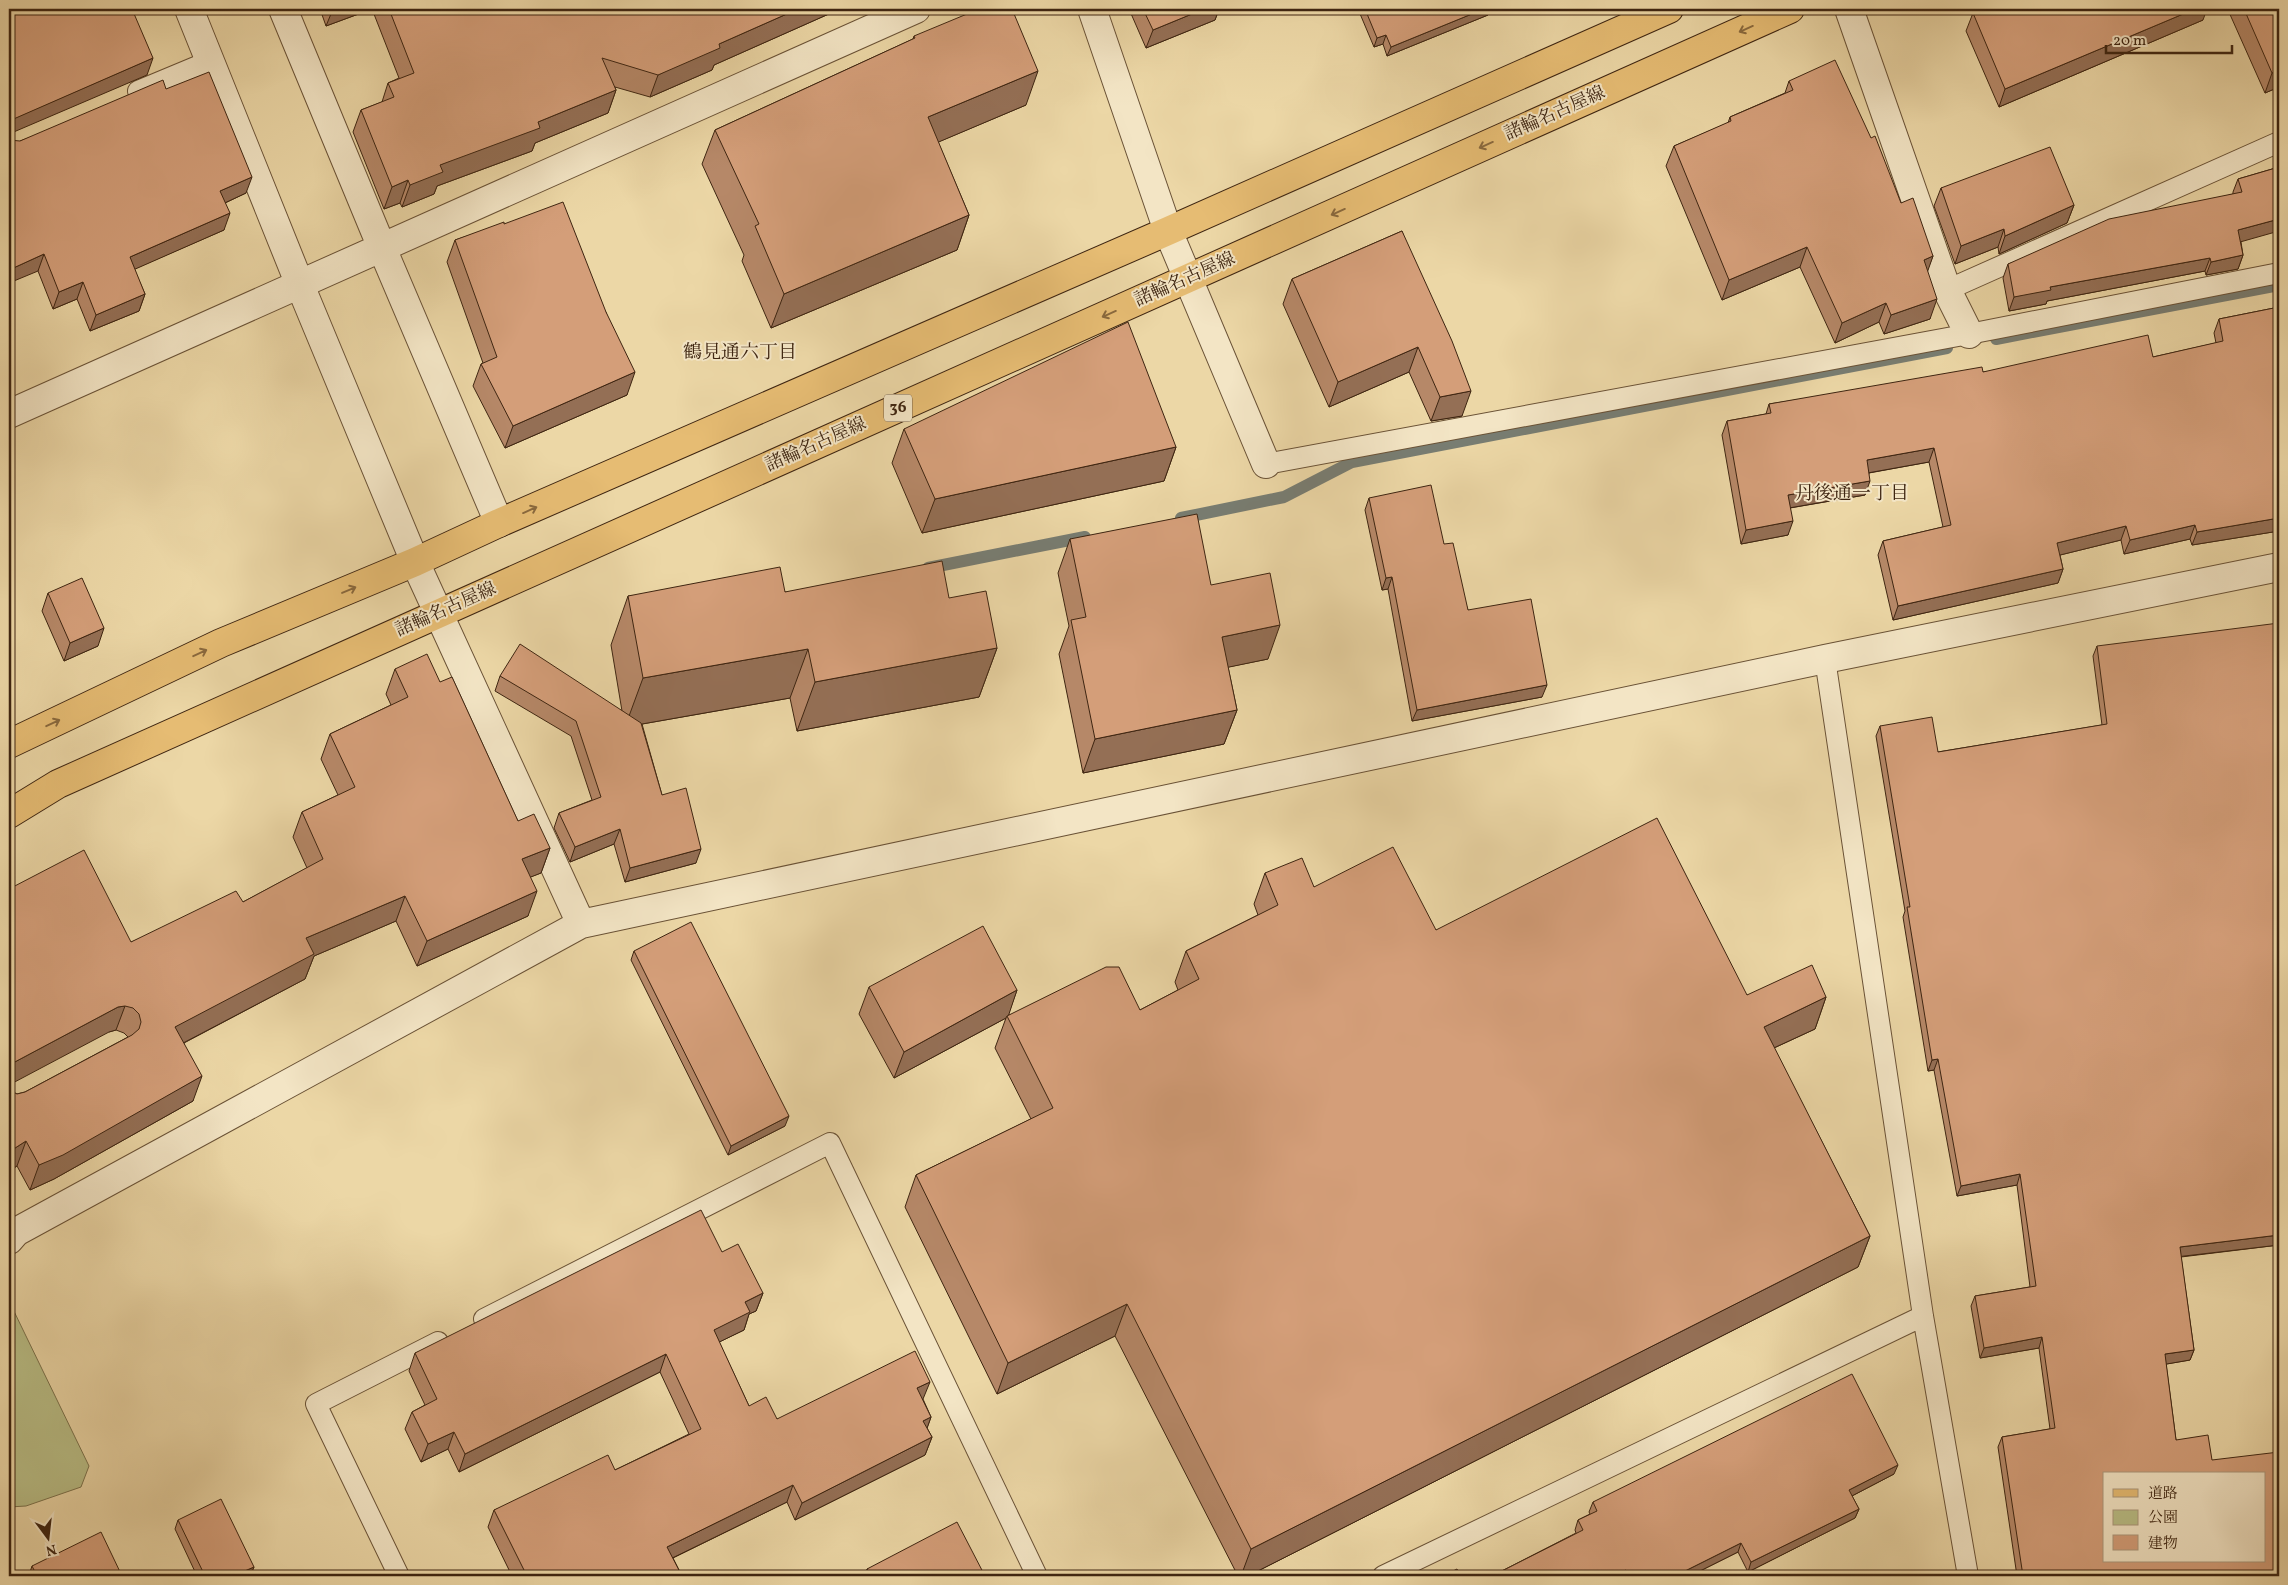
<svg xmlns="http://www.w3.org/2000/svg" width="2288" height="1585" viewBox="0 0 2288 1585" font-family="Vollkorn,'Noto Serif JP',serif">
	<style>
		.green { fill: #b9be86; stroke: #7c724c }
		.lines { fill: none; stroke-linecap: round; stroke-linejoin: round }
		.stream { stroke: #787d72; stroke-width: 12 }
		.service-casing { stroke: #6a5236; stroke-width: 22 }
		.minor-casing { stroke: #6a5236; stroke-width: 30 }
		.primary-casing { stroke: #3e2511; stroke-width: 30 }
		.service { stroke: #f3e5c5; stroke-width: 20 }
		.minor { stroke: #f3e5c5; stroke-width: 28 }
		.primary { stroke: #e6bc73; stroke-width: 28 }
		.wall { fill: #b68868; stroke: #3e2511 }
		.shaded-wall { fill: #946f55; stroke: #3e2511 }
		.building { fill: #d49e79; stroke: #3e2511; fill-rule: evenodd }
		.oneway { stroke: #8a693d }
		.labels { text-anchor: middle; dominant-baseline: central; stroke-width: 4; stroke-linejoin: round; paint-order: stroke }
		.shield { fill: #f3e5c5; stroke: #745f47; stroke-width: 1 }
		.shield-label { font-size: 16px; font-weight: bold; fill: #3e2511 }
		.street-label { font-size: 18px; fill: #3e2511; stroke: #f3e5c5 }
		.neighbourhood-label { font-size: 19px; fill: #3e2511; stroke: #f3e5c5 }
	</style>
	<rect width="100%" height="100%" fill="#ecd7a6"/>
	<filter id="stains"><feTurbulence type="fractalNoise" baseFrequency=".004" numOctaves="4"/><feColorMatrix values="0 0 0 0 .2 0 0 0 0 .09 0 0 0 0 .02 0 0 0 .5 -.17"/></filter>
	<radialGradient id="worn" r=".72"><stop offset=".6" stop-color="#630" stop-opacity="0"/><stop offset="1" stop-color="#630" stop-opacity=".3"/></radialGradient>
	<path class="green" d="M9 1301 89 1466 81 1487 26 1506 9 1507Z"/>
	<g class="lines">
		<path class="stream" d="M1996 339 2279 285
			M1181 518 1284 497 1352 462 1947 348
			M928 568 1085 537"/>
		<g class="service-casing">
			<path id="service" d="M138 91 210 61
				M1947 290 2279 142
				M1266 464 1969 334 2279 273
				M1825 659 1923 1316 1968 1576
				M484 1319 830 1143 1037 1576
				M399 1576 316 1404 438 1342
				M1383 1576 1923 1316"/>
		</g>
		<g class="minor-casing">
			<path id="minor" d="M189 9 300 285 415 562 581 924
				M283 9 382 248 499 523
				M1092 9 1168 231 1266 464
				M1849 9 1947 290 1969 334
				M9 414 916 9
				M9 1240 16 1232 581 924 1825 659 2279 567"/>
		</g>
		<g class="primary-casing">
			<path id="primary" d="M9 744 221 643 415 562 499 523 1168 231 1669 9
				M9 814 58 784 1790 9"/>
		</g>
		<use href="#service" class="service"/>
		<use href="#minor" class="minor"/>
		<use href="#primary" class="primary"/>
	</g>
	<path class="wall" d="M320 9H372L326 26Z
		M372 9H840L714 65 712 70 650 97 615 87 616 90 608 113 535 143 532 151 437 186 434 194 402 207 400 203 384 209 353 132 361 110 382 102 388 83 399 78Z
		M1129 9H1219L1215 20 1146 48Z
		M1358 9H1490L1488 15 1387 56 1383 44 1374 47Z
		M2228 9H2279V87L2265 93 2228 10Z
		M1973 13 2203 20 1999 107 1966 31Z
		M914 36 1026 105 938 142 969 215 957 250 771 328 742 261 744 255 702 164 715 130 913 39Z
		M1789 81 1901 203 1933 256 1927 271 1930 319 1884 334 1879 322 1835 343 1800 267 1722 300 1666 166 1674 146 1728 123 1730 117 1785 93Z
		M166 89 246 193 225 203 224 230 134 269 145 294 139 311 90 331 77 299 53 309 38 271 20 141Z
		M2279 167 2241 242 2243 255 2238 269 2206 275 2205 271 2047 301 2046 304 2009 311 2003 278 2008 264 2233 194V192L2238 179Z
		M1941 188 2074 205 2067 223 1999 254 1998 247 1955 264 1934 206Z
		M504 224 606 312 627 395 505 448 473 386 481 364 483 363 447 262 455 240Z
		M1402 231 1462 416 1431 421 1409 372 1329 407 1283 304 1292 279Z
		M2279 307V531L2192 545 2190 539 2124 554 2121 540 2060 555 2063 569 2058 583 1893 620 1878 555 1883 541 1943 527 1929 462 1869 473 1865 495 1790 508 1788 535 1741 544 1722 435 1727 421 1766 414 1769 404 1983 372 2153 357 2216 343 2214 333 2219 319Z
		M904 429 1176 447 1164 481 922 533 892 463Z
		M1369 498 1444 544 1468 610 1542 697 1412 721 1388 589 1382 590 1365 510Z
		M1070 539 1211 585 1268 659 1228 667 1237 710 1224 744 1083 773 1059 654 1069 626 1058 573Z
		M785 592 949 598 997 648 979 697 797 731 790 698 642 724 662 795 696 863 625 882 614 844 570 862 554 828 559 813 592 800 571 736 495 691 500 676 622 711 611 645 628 596Z
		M48 593 98 646 64 661 42 611Z
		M2097 646 2279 1245 2181 1257 2194 1350 2190 1360 2166 1364 2176 1440 2212 1460 2279 1576H2017L1998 1447 2002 1437 2050 1429 2039 1348 1980 1358 1971 1306 1975 1296 2030 1287 2017 1185 1957 1196 1934 1070 1928 1071 1903 917 1905 911 1876 736 1880 726 1938 752 2102 725 2093 656Z
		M395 669 440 682 518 821 550 848 541 873 530 877 528 916 417 966 396 921 314 956 305 979 184 1043 193 1101 54 1179 30 1190 17 1166 9 1171V1090L17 1094 25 1092 128 1037 124 1033 116 1030 109 1032 131 942 243 902 307 868 293 837 302 812 338 795 321 759 330 734 391 705 386 694Z
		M1265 873 1314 887 1436 930 1747 995 1826 997 1815 1029 1774 1048 1870 1236 1858 1267 1248 1576H1238L1115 1336 997 1394 905 1207 916 1175 1031 1119 995 1048 1006 1018 894 1078 859 1014 869 987 1017 990 1008 1015 1140 1010 1178 990 1175 982 1186 951 1258 915 1254 904Z
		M634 951 785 1126 728 1155 631 960Z
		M722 1252 763 1293 756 1311 749 1314 744 1330 719 1342 749 1406 777 1419 923 1399 931 1417 927 1428 932 1437 925 1455 795 1520 787 1502 673 1558 682 1576H512L488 1527 494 1510 615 1470 689 1434 660 1372 459 1472 448 1449 421 1462 405 1429 412 1412 425 1405 409 1371 415 1353Z
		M1894 1474 1852 1496 1859 1509 1855 1518 1748 1572 1738 1552 1690 1576H1492L1576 1533 1575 1530 1578 1520 1590 1514 1589 1512 1593 1502Z
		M178 1520 254 1567 250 1576H197L175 1529Z
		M32 1566 122 1576H29V1575Z
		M867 1569 985 1576H865Z"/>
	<path class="shaded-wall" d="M333 9H372L326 26Z
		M798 9H840L714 65 712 70 650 97 658 75 719 44Z
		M1204 9H1219L1215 20 1146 48 1153 30Z
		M1484 9H1490L1488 15 1387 56 1391 47Z
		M2195 9H2207L2203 20 1999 107 2005 89Z
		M1386 35 1383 44 1374 47 1377 38Z
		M153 58 147 75 9 134V121L10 120Z
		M2279 70V87L2265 93 2272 73Z
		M1038 71 1026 105 915 152 928 117Z
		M616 90 608 113 535 143 532 151 437 186 434 194 402 207 410 185 440 165 538 122Z
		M252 177 246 193 214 208 220 191Z
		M408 180 400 203 384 209 392 187Z
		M2074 205 2067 223 1999 254 2005 236Z
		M230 213 224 230 124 274 130 257Z
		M969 215 957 250 771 328 784 294Z
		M2279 219V231L2233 244 2238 230Z
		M2004 229 1998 247 1955 264 1961 246Z
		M1807 247 1800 267 1722 300 1729 280Z
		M44 254 38 271 9 283V270Z
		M2243 255 2238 269 2206 275 2211 262Z
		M1933 256 1926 276 1924 260Z
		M2210 258 2205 271 2047 301 2046 304 2009 311 2014 297 2050 287Z
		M83 282 77 299 53 309 59 292Z
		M145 294 139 311 90 331 96 315Z
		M1937 299 1930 319 1884 334 1891 315Z
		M1886 303 1879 322 1835 343 1842 323Z
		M1418 347 1409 372 1329 407 1338 382Z
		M635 372 627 395 505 448 513 426Z
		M1471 391 1462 416 1431 421 1440 397Z
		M1176 447 1164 481 922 533 935 499Z
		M1934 448 1929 462 1862 474 1867 460Z
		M1870 481 1865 495 1783 509 1788 495Z
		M2279 518V531L2192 545 2197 532Z
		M1793 521 1788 535 1741 544 1746 530Z
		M2195 525 2190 539 2124 554 2130 540Z
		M2126 526 2121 540 2052 557 2057 543Z
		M2063 569 2058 583 1893 620 1898 606Z
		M1392 577 1388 589 1382 590 1386 578Z
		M1280 625 1268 659 1210 671 1222 637Z
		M104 628 98 646 64 661 70 643Z
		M997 648 979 697 797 731 815 682Z
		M808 649 790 698 625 727 643 678Z
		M1547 685 1542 697 1412 721 1417 710Z
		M1237 710 1224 744 1083 773 1095 739Z
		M620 829 614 844 570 862 575 847Z
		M550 848 541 873 513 884 522 859Z
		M701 849 696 863 625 882 630 868Z
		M537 891 528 916 417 966 427 941Z
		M405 896 396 921 314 956 305 979 166 1052 175 1027 306 938Z
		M1017 990 1008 1017 1007 1016 1006 1018 894 1078 904 1052Z
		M1826 997 1815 1029 1752 1058 1764 1027Z
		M125 1006 116 1030 109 1032 9 1085V1066L11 1064 118 1007Z
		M1938 1059 1934 1070 1928 1071 1932 1060Z
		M202 1076 193 1101 54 1179 30 1190 39 1165Z
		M789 1116 785 1126 728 1155 731 1146Z
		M26 1141 17 1166 9 1171V1158L12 1150Z
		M2020 1174 2017 1185 1957 1196 1961 1186Z
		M2279 1235V1245L2176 1257 2180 1247Z
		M1870 1236 1858 1267 1248 1576H1241L1251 1549Z
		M763 1293 756 1311 749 1314 744 1330 707 1348 714 1330 745 1302Z
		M1127 1304 1115 1336 997 1394 1008 1363Z
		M2042 1337 2039 1348 1980 1358 1984 1348Z
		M2194 1350 2190 1360 2161 1365 2165 1354Z
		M666 1354 660 1372 459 1472 465 1454Z
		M930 1382 923 1399 911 1405 917 1388Z
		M931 1417 925 1434 923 1421Z
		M454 1432 448 1449 421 1462 428 1444Z
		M932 1437 925 1455 795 1520 802 1503Z
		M1898 1465 1894 1474 1846 1499 1849 1490Z
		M793 1485 787 1502 660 1564 667 1547Z
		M1859 1509 1855 1518 1748 1572 1751 1562Z
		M1741 1543 1738 1552 1690 1576H1675Z
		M254 1567 250 1576H233Z
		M1626 1570 1624 1576H1613Z"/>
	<path class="building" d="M9 9H132L153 58 9 121Z
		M389 9H798L719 44 720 48 658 75 602 58 616 90 538 122 540 128 440 165 443 172 410 185 408 180 392 187 361 110 394 97 388 83 414 73Z
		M979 9H1012L1038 71 928 117 969 215 784 294 755 226 759 224 715 130 915 38 914 36Z
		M1143 9H1204L1153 30Z
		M1365 9H1484L1391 47 1386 35 1377 38Z
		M1983 9H2195L2005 89 1973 13Z
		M2244 9H2279V70L2272 73Z
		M1835 60 1871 138 1875 136 1901 203 1913 198 1933 256 1924 260 1937 299 1891 315 1886 303 1842 323 1807 247 1729 280 1674 146 1731 121 1730 117 1793 90 1789 81Z
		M209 72 252 177 220 191 230 213 130 257 145 294 96 315 83 282 59 292 44 254 9 270V140L20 141 163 80 166 89Z
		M2050 147 2074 205 2005 236 2004 229 1961 246 1941 188Z
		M2279 167V219L2238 230 2243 255 2211 262 2210 258 2050 287 2051 290 2014 297 2008 264 2109 219 2242 192 2238 179Z
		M563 202 606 312 635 372 513 426 481 364 497 357 455 240 504 222V224Z
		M1402 231 1452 341 1471 391 1440 397 1418 347 1338 382 1292 279Z
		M2279 307V518L2197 532 2195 525 2130 540 2126 526 2057 543 2063 569 1898 606 1883 541 1951 525 1934 448 1867 460 1870 481 1788 495 1793 521 1746 530 1727 421 1771 413 1769 404 1982 367 1983 372 2148 335 2153 357 2223 341 2219 319Z
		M1128 322 1176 447 935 499 904 429Z
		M1431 485 1444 544 1453 543 1468 610 1531 599 1547 685 1417 710 1392 577 1386 578 1369 498Z
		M1197 514 1211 585 1270 573 1280 625 1222 637 1237 710 1095 739 1071 620 1086 617 1070 539Z
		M942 561 949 598 986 591 997 648 815 682 808 649 643 678 628 596 780 567 785 592Z
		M82 578 104 628 70 643 48 593Z
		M2279 623V1235L2180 1247 2194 1350 2165 1354 2176 1440 2208 1435 2212 1460 2279 1452V1575L2266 1576H2023L2002 1437 2055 1428 2042 1337 1984 1348 1975 1296 2036 1286 2020 1174 1961 1186 1938 1059 1932 1060 1907 907H1910L1880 726 1932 717 1938 752 2107 724 2097 646ZM2104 1474H2264V1561H2104Z
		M520 644 641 723 662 795 686 788 701 849 630 868 620 829 575 847 559 813 601 797 576 721 500 676Z
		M427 654 440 682 452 677 518 821 534 814 550 848 522 859 537 891 427 941 405 896 306 938 314 954 175 1027 202 1076 63 1155 39 1165 26 1141 12 1150 9 1143V1090L17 1094 25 1092 132 1035 139 1029 141 1022 139 1014 133 1008 125 1006 118 1007 11 1064 9 1066V889L84 850 131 942 236 891 243 902 323 859 302 812 355 787 330 734 408 697 395 669Z
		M1657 818 1747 995 1812 965 1826 997 1764 1027 1870 1236 1251 1549 1127 1304 1008 1363 916 1175 1053 1108 1007 1016 1106 967H1119L1140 1010 1199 979 1186 951 1278 905 1265 873 1302 858 1314 887 1393 847 1436 930Z
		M691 922 789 1116 731 1146 634 951Z
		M983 926 1017 990 904 1052 869 987Z
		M701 1210 722 1252 738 1244 763 1293 745 1302 750 1312 714 1330 749 1406 766 1397 777 1419 915 1351 930 1382 917 1388 931 1417 923 1421 932 1437 802 1503 793 1485 667 1547 682 1576H527L494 1510 608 1455 615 1470 701 1429 666 1354 465 1454 454 1432 428 1444 412 1412 437 1399 415 1353Z
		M1852 1374 1898 1465 1849 1490 1859 1509 1751 1562 1741 1543 1675 1576H1629L1626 1570 1613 1576H1492L1583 1530 1578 1520 1597 1511 1593 1502Z
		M221 1499 254 1567 233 1576H205L178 1520Z
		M957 1522 985 1576H870H871L867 1569Z
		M101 1532 122 1576H37L32 1566Z
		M1457 1569 1461 1576H1443Z"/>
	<defs><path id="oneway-shaft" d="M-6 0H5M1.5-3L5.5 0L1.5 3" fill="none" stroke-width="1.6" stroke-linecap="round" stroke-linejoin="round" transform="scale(1.25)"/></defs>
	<g class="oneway">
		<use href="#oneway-shaft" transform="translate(1746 29) rotate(156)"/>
		<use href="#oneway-shaft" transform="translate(1486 145) rotate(156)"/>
		<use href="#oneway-shaft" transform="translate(1338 212) rotate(156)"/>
		<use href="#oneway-shaft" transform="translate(1109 314) rotate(156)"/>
		<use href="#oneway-shaft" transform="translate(530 510) rotate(-24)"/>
		<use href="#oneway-shaft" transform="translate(349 590) rotate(-23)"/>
		<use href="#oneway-shaft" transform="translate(200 653) rotate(-25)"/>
		<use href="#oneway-shaft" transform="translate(53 723) rotate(-25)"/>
	</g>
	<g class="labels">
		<rect class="shield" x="884" y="394.5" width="28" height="27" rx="4"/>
		<g class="shield-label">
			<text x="898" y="408">36</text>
		</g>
		<g class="street-label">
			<text transform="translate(1555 114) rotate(-24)">諸輪名古屋線</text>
			<text transform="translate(1185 280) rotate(-24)">諸輪名古屋線</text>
			<text transform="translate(816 445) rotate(-24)">諸輪名古屋線</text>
			<text transform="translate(446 610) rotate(-24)">諸輪名古屋線</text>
		</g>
		<g class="neighbourhood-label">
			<text x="740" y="353">鶴見通六丁目</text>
			<text x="1852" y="494">丹後通一丁目</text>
		</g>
	</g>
	<rect width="2288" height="1585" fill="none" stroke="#ecd7a6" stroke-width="30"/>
	<rect x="10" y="10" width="2268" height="1565" fill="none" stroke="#3e2511" stroke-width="2.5"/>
	<rect x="15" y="15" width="2258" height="1555" fill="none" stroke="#3e2511"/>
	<rect x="2103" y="1472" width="162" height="90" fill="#f3e5c5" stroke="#ab987d"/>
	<rect x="2113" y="1489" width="25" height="8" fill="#e6bc73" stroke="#ab987d"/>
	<text x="2148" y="1498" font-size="15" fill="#3e2511">道路</text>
	<rect x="2113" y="1510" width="25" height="15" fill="#b9be86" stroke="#ab987d"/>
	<text x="2148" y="1522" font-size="15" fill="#3e2511">公園</text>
	<rect x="2113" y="1535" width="25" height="15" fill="#d49e79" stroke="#ab987d"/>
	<text x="2148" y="1548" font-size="15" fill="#3e2511">建物</text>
	<g transform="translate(48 1538) rotate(165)" stroke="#f3e5c5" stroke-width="4" paint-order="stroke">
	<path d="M0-4L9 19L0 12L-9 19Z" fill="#3e2511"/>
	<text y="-8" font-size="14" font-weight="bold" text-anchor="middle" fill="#3e2511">N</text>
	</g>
	<path d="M2106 45v8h126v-8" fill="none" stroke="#3e2511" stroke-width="2.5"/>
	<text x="2113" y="45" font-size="15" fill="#3e2511" stroke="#f3e5c5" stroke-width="4" paint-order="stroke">20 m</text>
	<rect width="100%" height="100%" filter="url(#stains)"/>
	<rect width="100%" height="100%" fill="url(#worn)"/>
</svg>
